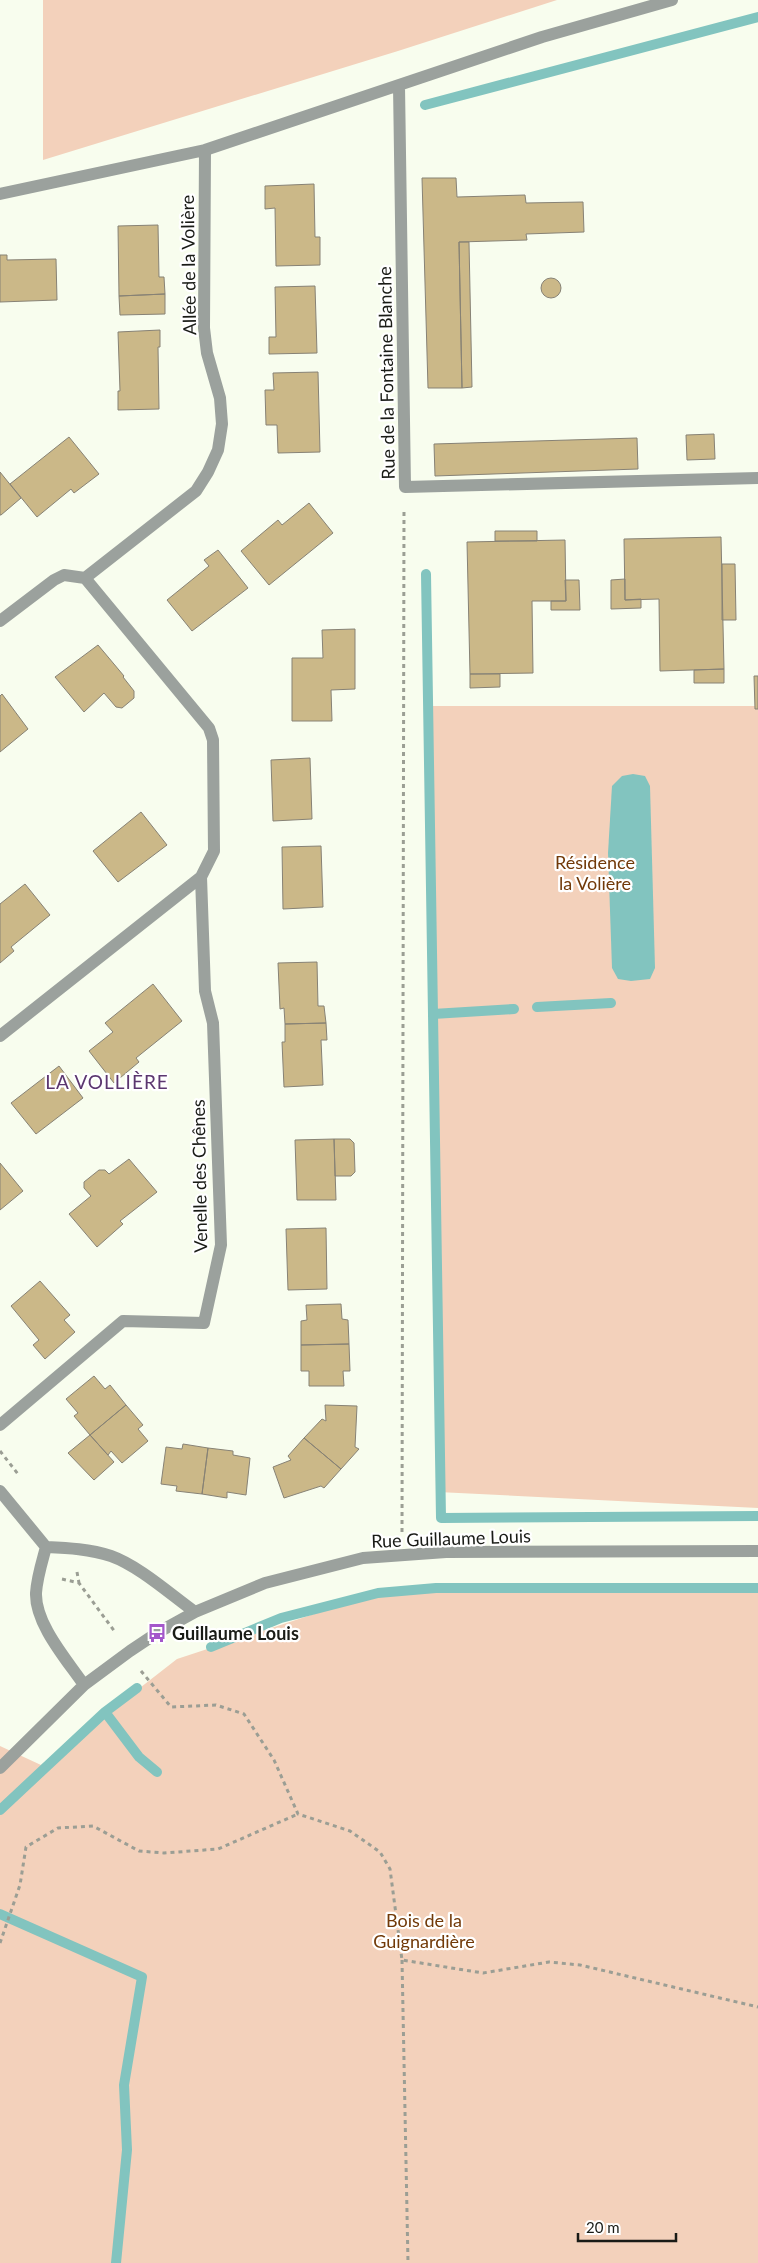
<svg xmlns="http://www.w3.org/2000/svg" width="758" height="2263" viewBox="0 0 758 2263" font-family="Lato,sans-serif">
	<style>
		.green { fill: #f3d1bb }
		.water { fill: #82c4bf }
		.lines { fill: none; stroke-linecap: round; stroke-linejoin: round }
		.stream { stroke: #82c4bf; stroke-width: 10 }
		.building { fill: #cbb888; stroke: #878275 }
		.path { stroke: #9b9e94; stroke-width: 3; stroke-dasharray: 4 4; stroke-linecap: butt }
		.minor { stroke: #9ba19d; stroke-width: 12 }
		.labels { text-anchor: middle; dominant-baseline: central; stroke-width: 4.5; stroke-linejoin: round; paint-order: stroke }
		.street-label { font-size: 18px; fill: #191b16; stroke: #fff }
		.park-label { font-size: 18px; fill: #713908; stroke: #fff }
		.poi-label { font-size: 18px; font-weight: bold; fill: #191b16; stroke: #fff; text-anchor: start }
		.neighbourhood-label { font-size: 19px; letter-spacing: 1px; fill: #5b366f; stroke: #fff }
	</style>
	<rect width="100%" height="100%" fill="#f8fdee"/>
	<path class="green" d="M43 0H557L398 51 43 160Z
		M431 706H758V1508L438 1492Z
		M758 1592V2263H0V1746L41 1765 177 1659 378 1593Z"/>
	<path class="water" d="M633 774 645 776 650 786 655 968 650 979 631 981 618 979 612 968 608 853 612 786 622 776Z"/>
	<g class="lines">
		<path class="stream" d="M425 105 758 17
			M426 574 441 1518 758 1516
			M537 1007 611 1003
			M433 1014 514 1009
			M211 1647 281 1618 378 1593 436 1588H758
			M105 1712 139 1757 157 1772
			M0 1810 105 1712 137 1688
			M0 1914 142 1977 124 2085 127 2150 116 2263"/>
	</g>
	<path class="building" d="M422 178H456L457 197 525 195 526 203 583 202 584 232 526 234 527 240 459 242 462 388H428Z
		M314 184 315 237H320V265L276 266 275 208 265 209V186Z
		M158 225 159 277H164L165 294 119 296 118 226Z
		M459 242H469L472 387 462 388Z
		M0 255H7V260L56 259 57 300 0 302Z
		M541 288a10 10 0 1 1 20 0a10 10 0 1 1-20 0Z
		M315 286 317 353 269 354V337H276L275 287Z
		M165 294V314L120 315 119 296Z
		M160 330V347H158L159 409 118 410V391H120L118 332Z
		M318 372 320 452 278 453 277 425H266L265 390H274L273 373Z
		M714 434 715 459 687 460 686 435Z
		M69 437 99 474 74 493 71 489 37 517 10 484Z
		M637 438 638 469 435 476 434 444Z
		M0 472 21 498 1 515H0Z
		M309 503 333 533 269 585 241 551 278 520 282 525Z
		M495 531H537V541H495Z
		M721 537 724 669 660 671 659 599 625 600 624 539Z
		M565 540 566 601H532L533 673 470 674 467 542Z
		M218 550 248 588 192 631 167 600 209 566 204 560Z
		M722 564H735L736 620H722Z
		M625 579V600L641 599V608L611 609V580Z
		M565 580H579L580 610H551V601H566Z
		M355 629V689L331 690 332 721H292V658H323L322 630Z
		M98 645 124 676 123 677 134 691V698L122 708 116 707 104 693 84 712 55 677Z
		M724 669V683H694V670Z
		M470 674H500V687L470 688Z
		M754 676H758V709H755Z
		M2 694 28 729 0 752V696Z
		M310 758 312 819 273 821 271 760Z
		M141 812 167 845 118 882 93 851Z
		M321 846 323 907 283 909 282 847Z
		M25 884 50 915 11 947 14 951 0 963V904Z
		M317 962 318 1006H324L326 1023 285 1024 284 1008 280 1009 278 963Z
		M153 984 182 1021 136 1058 139 1062 114 1083 89 1051 113 1032 105 1023Z
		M326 1023 327 1040H321L323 1085 284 1087 282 1042H285V1024Z
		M59 1066 83 1098 36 1134 11 1103Z
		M334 1139H350L354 1143 355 1172 351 1176H335Z
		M334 1139 336 1200H297L295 1140Z
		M129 1159 157 1192 120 1221 123 1224 97 1247 69 1214 91 1196 84 1188V1182L99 1170H105L109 1174Z
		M0 1163 23 1191 0 1210Z
		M326 1228 327 1289 288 1290 286 1229Z
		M40 1281 70 1315 64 1320 75 1332 45 1359 33 1345 39 1340 11 1306Z
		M341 1304 342 1319 348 1320 349 1344 301 1345V1321L307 1320 306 1305Z
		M349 1344 350 1371H343L344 1386H309V1371H301V1345Z
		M94 1376 105 1389 110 1385 126 1405 90 1435 74 1416 78 1413 66 1399Z
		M126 1405 143 1425 138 1429 148 1441 122 1463 111 1451 108 1455 90 1435Z
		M325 1405 357 1406 355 1447 359 1449 341 1469 304 1438 322 1419 326 1421Z
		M90 1435 114 1462 94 1480 68 1453Z
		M304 1438 341 1469 324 1488 321 1486 284 1498 273 1467 291 1460 288 1456Z
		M183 1444 208 1448 202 1494 176 1491 177 1486 161 1484 166 1447 182 1449Z
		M208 1448 233 1451V1455L250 1458 246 1495 227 1492V1498L202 1494Z"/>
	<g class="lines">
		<path class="path" d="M0 1451 18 1474
			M402 1532 404 508
			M77 1572 79 1583
			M62 1579 79 1583 115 1632
			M141 1671 171 1707 216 1705 244 1714 274 1760 298 1814 350 1831 380 1852 390 1869 402 1960 483 1973 549 1962 580 1965 758 2007
			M0 1943 20 1885 26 1847 58 1828 93 1826 139 1851 164 1853 218 1849 298 1814
			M402 1960 408 2263"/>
		<path class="minor" d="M399 86 405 487 758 478
			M0 194 205 150 542 37 672 0
			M0 621 54 580 64 575 85 578 196 491 208 472 218 450 222 424 220 398 207 353 204 328 205 150
			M0 1036 201 877 214 851 213 740 209 728 85 578
			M0 1425 123 1321 204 1323 221 1245 213 1023 205 991 201 877
			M0 1491 46 1547
			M46 1547C68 1548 90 1549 111 1556 139 1566 170 1594 195 1612
			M46 1547C42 1562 37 1577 36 1593 35 1624 67 1660 84 1685
			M0 1768 84 1685 130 1651 157 1633 195 1612 265 1583 363 1558 446 1552 758 1551"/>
	</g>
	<defs>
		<g id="bus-bare" transform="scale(1.5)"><path d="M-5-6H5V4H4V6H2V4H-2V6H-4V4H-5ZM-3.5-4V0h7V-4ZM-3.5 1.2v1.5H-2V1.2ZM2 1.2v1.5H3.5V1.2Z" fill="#a457ca" stroke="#fff" stroke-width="2.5" paint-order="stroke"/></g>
	</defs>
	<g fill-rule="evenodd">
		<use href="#bus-bare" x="157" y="1633"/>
	</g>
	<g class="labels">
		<g class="street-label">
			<text transform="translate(188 265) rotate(-91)">Allée de la Volière</text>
			<text transform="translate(386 373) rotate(-91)">Rue de la Fontaine Blanche</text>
			<text transform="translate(199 1176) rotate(-91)">Venelle des Chênes</text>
			<text transform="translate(451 1538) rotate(-2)">Rue Guillaume Louis</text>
		</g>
		<g class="park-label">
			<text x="595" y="862">Résidence<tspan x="595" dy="21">la Volière</tspan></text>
			<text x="424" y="1920">Bois de la<tspan x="424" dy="21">Guignardière</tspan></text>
		</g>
		<g class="poi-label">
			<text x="172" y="1633">Guillaume Louis</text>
		</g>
		<g class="neighbourhood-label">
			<text x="107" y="1081">LA VOLLIÈRE</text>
		</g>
	</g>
	<path d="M578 2233v8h98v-8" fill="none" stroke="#191b16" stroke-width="2.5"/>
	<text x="586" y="2233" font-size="15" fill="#191b16" stroke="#ffffff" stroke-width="4" paint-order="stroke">20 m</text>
</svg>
